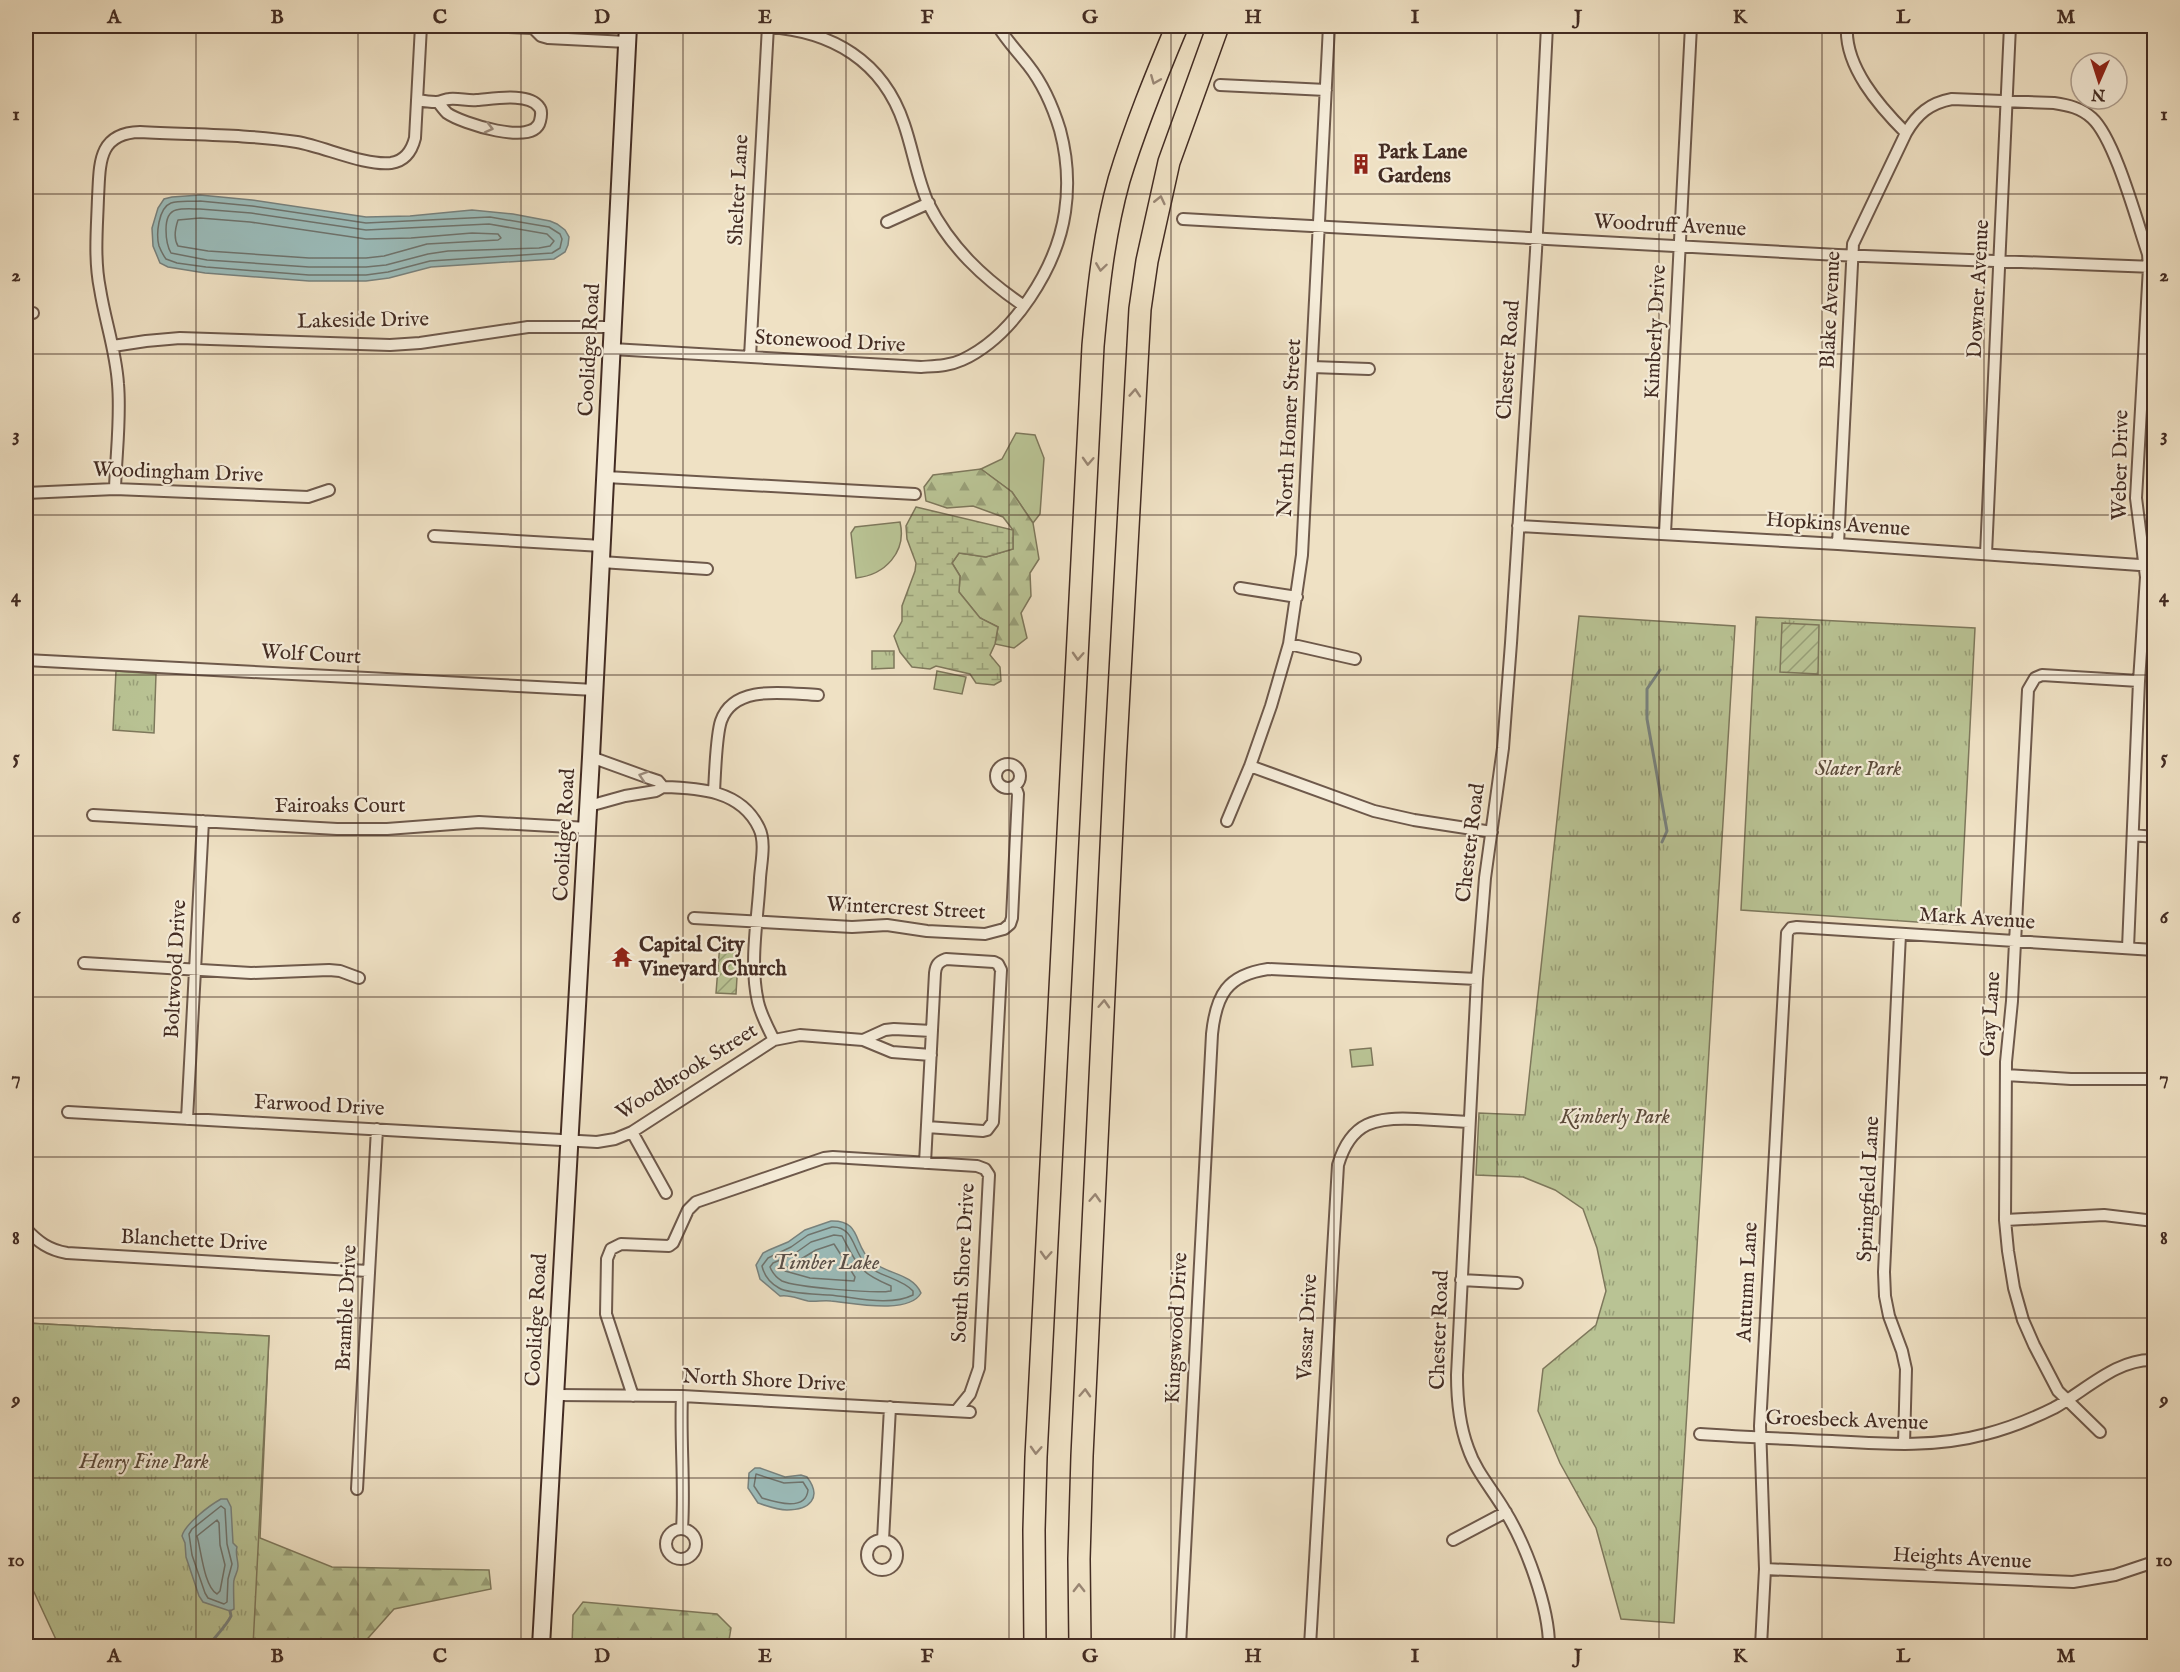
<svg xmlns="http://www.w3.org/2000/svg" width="2180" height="1672" viewBox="0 0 2180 1672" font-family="'IM FELL English',serif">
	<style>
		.grass { fill: #b9c394; stroke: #7e785c; stroke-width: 1.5 }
		.forest { fill: url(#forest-firs); stroke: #7e785c; stroke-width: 1.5 }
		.wetland { fill: url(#wetland-marsh); stroke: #7e785c; stroke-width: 1.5 }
		.park { fill: url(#park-tufts); stroke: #7e785c; stroke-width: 1.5 }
		.garden { fill: url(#garden-furrows); stroke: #7e785c; stroke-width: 1.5 }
		.water { fill: #9bbcba; stroke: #78827e; stroke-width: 1.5 }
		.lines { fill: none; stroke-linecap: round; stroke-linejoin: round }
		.shore { stroke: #6f746e; stroke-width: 1.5 }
		.stream { stroke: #78827e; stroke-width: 3 }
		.street-casing { stroke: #6e594b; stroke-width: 14 }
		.secondary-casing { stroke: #432c23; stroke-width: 20 }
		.highway-casing { stroke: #432c23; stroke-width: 24 }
		.street { stroke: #f5ecd9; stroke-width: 10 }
		.secondary { stroke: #f5ecd9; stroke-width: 16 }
		.highway { stroke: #efe1c4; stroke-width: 21 }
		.oneway { stroke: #998674 }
		.oneway2 { stroke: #9c8c7e }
		.grid { fill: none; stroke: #432c23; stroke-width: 1.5; stroke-opacity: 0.55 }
		.labels { text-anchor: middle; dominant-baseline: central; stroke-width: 4.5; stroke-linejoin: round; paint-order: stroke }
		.poi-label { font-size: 21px; font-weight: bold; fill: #432c23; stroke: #f5ecd9; text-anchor: start }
		.street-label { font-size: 21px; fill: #432c23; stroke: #f5ecd9 }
		.park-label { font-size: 21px; font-style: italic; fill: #5b4a3a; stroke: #f5ecd9 }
		.water-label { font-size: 22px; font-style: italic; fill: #595049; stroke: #f5ecd9 }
		.neatline { fill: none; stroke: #432c23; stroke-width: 2 }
		.grid-label { font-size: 20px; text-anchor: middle; font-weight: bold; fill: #432c23 }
	</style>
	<defs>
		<pattern id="forest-firs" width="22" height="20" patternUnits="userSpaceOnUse" patternTransform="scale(1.5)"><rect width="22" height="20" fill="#b9c394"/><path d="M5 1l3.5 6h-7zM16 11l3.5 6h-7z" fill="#989f78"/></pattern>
		<pattern id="wetland-marsh" width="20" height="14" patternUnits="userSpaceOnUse" patternTransform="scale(1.5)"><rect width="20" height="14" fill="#b9c394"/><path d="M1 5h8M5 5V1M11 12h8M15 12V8" fill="none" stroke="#989f78"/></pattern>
		<pattern id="park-tufts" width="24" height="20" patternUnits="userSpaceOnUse" patternTransform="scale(1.5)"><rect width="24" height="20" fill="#b9c394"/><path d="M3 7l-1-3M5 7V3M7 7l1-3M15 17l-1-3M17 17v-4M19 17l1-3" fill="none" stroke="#989f78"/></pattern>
		<pattern id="garden-furrows" width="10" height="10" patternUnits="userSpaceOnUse" patternTransform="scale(1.5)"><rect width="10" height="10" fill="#b9c394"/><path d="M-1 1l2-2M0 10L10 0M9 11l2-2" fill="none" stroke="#989f78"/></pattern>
	</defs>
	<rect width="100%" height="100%" fill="#efe1c4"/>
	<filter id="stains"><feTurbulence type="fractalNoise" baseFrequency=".00333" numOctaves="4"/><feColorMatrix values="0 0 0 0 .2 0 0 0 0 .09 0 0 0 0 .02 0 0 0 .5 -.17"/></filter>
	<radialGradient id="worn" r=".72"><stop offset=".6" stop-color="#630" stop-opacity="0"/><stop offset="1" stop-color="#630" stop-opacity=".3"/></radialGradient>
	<path class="grass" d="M1016 433 1035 435 1044 458 1040 514 1033 523 1012 492 981 469 1002 459Z
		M900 522C907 552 885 575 856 578L851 533 855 527Z
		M937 671 966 677 962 694 934 689Z
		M1371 1048 1373 1065 1352 1067 1350 1050Z"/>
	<path class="forest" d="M981 469 1012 492 1033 523 1039 559 1030 573 1031 596 1021 613 1027 638 1014 648 995 644 998 627 980 618 959 592 960 576 952 563 959 553 986 557 1013 549V530L1003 517 973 506 947 508 926 501 924 487 933 475Z
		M26 1323 269 1336 260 1538 332 1567 489 1570 491 1589 394 1609 361 1646H190L26 1587Z
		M583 1602 717 1614 731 1628 728 1646H572L573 1615Z"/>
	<path class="wetland" d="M916 507 1013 530V549L986 557 959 553 952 563 960 576 959 592 980 618 998 627 995 644 990 655 1000 667 1001 681 994 685 976 683 970 674 936 666 930 669 912 667 900 652 894 636 902 621V606L915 571 916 563 907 539 906 526Z"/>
	<path class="park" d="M1579 616 1735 626 1674 1623 1621 1619 1596 1528 1560 1463 1538 1411 1543 1369 1596 1325 1606 1291 1597 1248 1583 1209 1555 1190 1523 1177 1476 1175 1479 1113 1525 1115Z
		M1756 617 1975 628 1960 925 1741 910Z
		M872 651H894V668L872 669Z
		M116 671 156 674 154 733 113 730Z
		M26 1323 269 1336 253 1646H59L34 1592 26 1587Z"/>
	<path class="garden" d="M1782 623 1819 625 1818 674 1780 672Z
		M720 943 739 944 736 994 716 993Z"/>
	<path class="water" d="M200 195 252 200 366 217 410 216 472 210 513 214 550 221 557 224 565 230 569 237 568 245 565 252 554 259 431 267 389 278 366 281H309L205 273 168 267 160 263 153 246 152 228 158 208 164 199 172 197Z
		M831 1221C862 1220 853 1245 871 1261 886 1274 912 1273 921 1293 909 1315 852 1303 831 1301 823 1300 816 1302 808 1301 798 1299 790 1294 780 1296L760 1279 756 1265 763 1253 769 1250 788 1242 805 1230Z
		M755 1468H760L785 1477 801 1475 807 1477C823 1498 809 1510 787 1510 778 1510 767 1506 758 1503L748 1488 749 1473Z
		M221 1499H227L231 1507 233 1543 237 1547C235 1554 238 1559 238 1566 238 1572 235 1575 234 1580 233 1583 234 1605 234 1609L230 1611 203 1602 199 1596 186 1557 185 1543 182 1536C185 1524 210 1505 221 1499Z"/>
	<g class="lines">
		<path class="shore" d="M200 201 252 206 366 223 490 217 549 227 560 234 562 239 560 248 552 253 430 261 388 272 366 275H309L206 267 177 263 166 259C163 255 161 251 159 246 156 235 158 208 171 203 180 200 191 202 200 201Z
			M200 209 251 213 366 230 489 224 547 234 554 241 550 246 539 248 448 251 428 254 386 265 366 267H309L207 260 171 253C166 244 161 214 176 210 183 208 192 209 200 209Z
			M200 218 250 222 366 239 411 238 472 233 498 234 501 238 498 240 427 244 384 256 366 258H309L208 251 178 246C173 238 175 229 178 220Z
			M832 1227C853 1226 853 1249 864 1262 877 1277 900 1277 913 1291V1295C889 1307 855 1297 829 1295 816 1294 789 1294 779 1288 770 1283 764 1275 762 1266L768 1258 791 1247 808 1235Z
			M834 1235 842 1236C858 1266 858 1272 891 1286V1291C876 1294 795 1287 782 1281 777 1278 772 1272 770 1267L773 1263 794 1254 811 1242Z
			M834 1244 855 1277 854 1281 810 1278 785 1271 786 1268 816 1250Z
			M756 1474 784 1483 803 1482 808 1490C806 1512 775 1502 762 1498L754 1486Z
			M221 1506 225 1509 227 1544 232 1564 228 1579 227 1602 224 1604 208 1598 205 1593 192 1555 189 1534 192 1529Z
			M217 1520 219 1523 220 1545 225 1565 220 1591 217 1594C204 1587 201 1549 197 1536Z"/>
		<path class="stream" d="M1660 670 1647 689V719L1667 831 1662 842
			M208 1646C215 1637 227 1625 231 1616L230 1611"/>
		<g class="street-casing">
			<path id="street" d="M482 26 533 28
				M535 26 533 28 541 36 548 38 627 42
				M1547 26 1536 251 1511 643 1503 748 1485 878 1477 979 1457 1375C1457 1400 1459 1424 1468 1448 1476 1472 1493 1490 1505 1511 1526 1545 1549 1607 1549 1646
				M1847 26C1844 66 1879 106 1906 133
				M768 27C832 31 883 61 904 124 913 150 917 178 928 203 950 247 983 278 1024 306
				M1220 85 1326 90
				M417 100C423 101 430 102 436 102 441 102 445 99 449 99 459 98 468 101 477 100 492 99 529 92 539 107 542 110 541 117 540 121 534 147 461 123 447 113 444 110 441 106 438 102
				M1183 219 1838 255 2154 267
				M887 222 929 203
				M26 313H33
				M113 346 146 341 180 338 390 345 420 343 528 327H613
				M612 349 921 367C935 366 949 366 962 360 1014 336 1057 267 1065 212 1069 185 1067 156 1060 130 1053 107 1043 84 1028 65 1018 52 1006 40 998 26
				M750 357 768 26
				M1312 367 1369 369
				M606 477 915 494
				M115 489C116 454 121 418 118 384 116 351 105 321 100 289 94 259 97 229 98 198 100 165 97 133 140 132 192 135 245 134 297 142 325 147 365 166 391 163 405 161 412 150 415 138L421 26
				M26 493 115 489 308 497 329 490
				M1518 526 1838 544 2154 566
				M1665 533 1691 26
				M434 536 602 546
				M1838 544 1853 244 1906 133C1917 114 1930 103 1952 99L2054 103C2068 105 2081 108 2092 118 2115 139 2137 222 2148 254L2149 267 2136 498 2146 577 2139 681 2128 948
				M1986 554 2010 26
				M601 562 707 569
				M1240 588 1297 597
				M1289 644 1355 659
				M26 660 595 690
				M996 776a12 12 0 1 1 24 0a12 12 0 1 1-24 0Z
				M1250 766 1374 811 1414 820 1492 832
				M663 787C699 788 741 790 759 828 766 842 761 863 760 878 758 918 749 962 758 1002 761 1015 768 1028 774 1040
				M714 792C715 775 716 736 721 721 734 683 788 694 818 695
				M589 806 625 796 656 791 663 787 658 781 649 778 591 757
				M93 815 337 829H387L479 822 588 828
				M1227 821 1250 766 1271 706 1289 644 1302 555 1329 26
				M2133 835 2154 837
				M694 918 852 927 887 925 927 931 985 934 1004 929 1010 924 1012 918 1018 794 1015 786
				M1900 934 1884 1272 1885 1296 1889 1316 1902 1351 1906 1369 1904 1444
				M84 963 251 973 329 970 340 971 359 978
				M863 1040 885 1030 894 1029 932 1031
				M2006 1075 2071 1079H2154
				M68 1112 597 1142 615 1139 632 1132 774 1040 800 1035 863 1040 892 1052 931 1055
				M187 1119 203 821
				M632 1132 666 1193
				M925 1163C928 1099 932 1036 935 973 936 965 938 962 946 959L994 962 998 964 1001 970 993 1122 987 1130 983 1131 927 1127
				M2005 1220 2104 1215 2154 1221
				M26 1229C38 1242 49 1250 67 1253L368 1271
				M1461 1280 1517 1283
				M557 1395 682 1396 970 1412
				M633 1396 606 1314 607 1259 611 1249 621 1244 669 1246 673 1243 688 1210 696 1202 824 1158 833 1157 977 1166 985 1169 989 1175 979 1368 970 1394 957 1410
				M2100 1432 2058 1391 2034 1345 2023 1320 2014 1288 2008 1251 2005 1220 2006 1062 2012 1001 2028 690 2035 678 2042 675 2139 681
				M1700 1434C1744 1437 1788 1439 1832 1441 1884 1444 1935 1448 1986 1434 2009 1428 2032 1419 2054 1408 2085 1391 2117 1358 2154 1360
				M357 1489 377 1129
				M666 1544a15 15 0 1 1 30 0a15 15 0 1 1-30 0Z
				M682 1529C685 1484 680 1440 682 1396
				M867 1555a15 15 0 1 1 30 0a15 15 0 1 1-30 0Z
				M883 1540 890 1407
				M1453 1540 1506 1512
				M1765 1569 2073 1582 2115 1575 2154 1562
				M1180 1646 1212 1034C1216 995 1227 975 1268 969L1477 979
				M1310 1646 1338 1165C1351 1121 1376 1117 1417 1119 1434 1120 1452 1121 1469 1122
				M1761 1646 1765 1569 1760 1426 1787 933 1791 928 1797 927 2154 950"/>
		</g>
		<g class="secondary-casing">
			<path id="secondary" d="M541 1646 591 757 628 26"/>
		</g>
		<g class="highway-casing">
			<path id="highway" d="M1035 1646 1034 1530 1036 1457 1093 346C1098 290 1104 234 1119 180 1135 127 1156 76 1177 26
				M1080 1646 1079 1559 1082 1456 1115 764 1140 309 1147 261 1169 162 1218 26"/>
		</g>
		<use href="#street" class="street"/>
		<use href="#secondary" class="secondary"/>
		<use href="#highway" class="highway"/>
	</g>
	<defs><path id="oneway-chevron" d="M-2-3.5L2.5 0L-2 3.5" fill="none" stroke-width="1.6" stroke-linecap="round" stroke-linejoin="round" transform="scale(1.5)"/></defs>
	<g class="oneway">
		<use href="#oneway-chevron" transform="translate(1155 80) rotate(112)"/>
		<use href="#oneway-chevron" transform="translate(1160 200) rotate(-77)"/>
		<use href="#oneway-chevron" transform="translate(1101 267) rotate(98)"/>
		<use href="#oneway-chevron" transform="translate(1135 393) rotate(-86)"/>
		<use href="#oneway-chevron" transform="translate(1088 461) rotate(93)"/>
		<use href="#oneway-chevron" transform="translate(1078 656) rotate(93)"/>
		<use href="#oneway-chevron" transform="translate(1104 1004) rotate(-87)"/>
		<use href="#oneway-chevron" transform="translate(1095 1198) rotate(-87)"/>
		<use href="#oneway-chevron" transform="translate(1046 1255) rotate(93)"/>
		<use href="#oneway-chevron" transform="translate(1085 1393) rotate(-87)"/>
		<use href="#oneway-chevron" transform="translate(1036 1450) rotate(93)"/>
		<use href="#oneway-chevron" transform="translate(1079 1588) rotate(-90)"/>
	</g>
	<g class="oneway2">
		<use href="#oneway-chevron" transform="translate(489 128) rotate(14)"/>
		<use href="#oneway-chevron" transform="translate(643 776) rotate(-162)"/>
	</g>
	<path class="grid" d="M196 26V1646M358 26V1646M521 26V1646M683 26V1646M846 26V1646M1009 26V1646M1171 26V1646M1334 26V1646M1497 26V1646M1659 26V1646M1822 26V1646M1984 26V1646M26 194H2154M26 354H2154M26 515H2154M26 675H2154M26 836H2154M26 997H2154M26 1157H2154M26 1318H2154M26 1478H2154"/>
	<defs>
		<g id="building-bare" transform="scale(1.62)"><path d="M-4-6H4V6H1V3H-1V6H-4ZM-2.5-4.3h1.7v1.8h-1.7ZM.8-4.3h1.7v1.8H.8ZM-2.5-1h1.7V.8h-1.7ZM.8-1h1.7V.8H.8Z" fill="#8f2418" stroke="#f5ecd9" stroke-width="2.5" paint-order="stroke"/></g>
		<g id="temple-bare" transform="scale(1.62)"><path d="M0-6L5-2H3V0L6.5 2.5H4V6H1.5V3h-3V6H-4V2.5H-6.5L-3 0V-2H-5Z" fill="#8f2418" stroke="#f5ecd9" stroke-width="2.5" paint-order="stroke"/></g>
	</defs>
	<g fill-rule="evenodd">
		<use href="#building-bare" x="1361" y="164"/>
		<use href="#temple-bare" x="622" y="957"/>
	</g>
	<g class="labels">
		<g class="poi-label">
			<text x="1378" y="152">Park Lane<tspan x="1378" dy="24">Gardens</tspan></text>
			<text x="639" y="945">Capital City<tspan x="639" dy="24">Vineyard Church</tspan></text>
		</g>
		<g class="street-label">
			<text transform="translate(739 190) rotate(-87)">Shelter Lane</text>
			<text transform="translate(1670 226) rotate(3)">Woodruff Avenue</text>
			<text transform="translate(1979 289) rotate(-87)">Downer Avenue</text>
			<text transform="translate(1831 310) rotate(-87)">Blake Avenue</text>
			<text transform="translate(363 321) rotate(-1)">Lakeside Drive</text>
			<text transform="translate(1656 332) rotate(-87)">Kimberly Drive</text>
			<text transform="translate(830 342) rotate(3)">Stonewood Drive</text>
			<text transform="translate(590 350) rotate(-87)">Coolidge Road</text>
			<text transform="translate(1509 360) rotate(-86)">Chester Road</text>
			<text transform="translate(1290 428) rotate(-87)">North Homer Street</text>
			<text transform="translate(2121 465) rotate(-89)">Weber Drive</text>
			<text transform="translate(178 473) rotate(2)">Woodingham Drive</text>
			<text transform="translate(1838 525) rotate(4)">Hopkins Avenue</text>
			<text transform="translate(311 655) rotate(3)">Wolf Court</text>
			<text x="340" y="806">Fairoaks Court</text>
			<text transform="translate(565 835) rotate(-87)">Coolidge Road</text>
			<text transform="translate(1471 843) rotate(-83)">Chester Road</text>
			<text transform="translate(906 909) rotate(3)">Wintercrest Street</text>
			<text transform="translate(1977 919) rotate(4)">Mark Avenue</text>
			<text transform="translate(176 969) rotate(-87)">Boltwood Drive</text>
			<text transform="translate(1991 1014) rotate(-86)">Gay Lane</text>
			<text transform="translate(687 1072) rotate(-32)">Woodbrook Street</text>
			<text transform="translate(319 1106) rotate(3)">Farwood Drive</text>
			<text transform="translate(1869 1189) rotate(-87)">Springfield Lane</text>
			<text transform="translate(194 1241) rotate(3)">Blanchette Drive</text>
			<text transform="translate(964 1263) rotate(-87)">South Shore Drive</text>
			<text transform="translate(1748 1282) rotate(-87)">Autumn Lane</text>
			<text transform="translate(347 1308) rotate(-87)">Bramble Drive</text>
			<text transform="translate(537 1320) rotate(-87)">Coolidge Road</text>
			<text transform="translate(1308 1327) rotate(-87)">Vassar Drive</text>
			<text transform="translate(1177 1328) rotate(-87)">Kingswood Drive</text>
			<text transform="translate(1440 1330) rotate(-88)">Chester Road</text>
			<text transform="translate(764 1381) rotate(3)">North Shore Drive</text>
			<text transform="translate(1847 1421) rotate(2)">Groesbeck Avenue</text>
			<text transform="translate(1962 1559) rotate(3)">Heights Avenue</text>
		</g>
		<g class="park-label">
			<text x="1858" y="769">Slater Park</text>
			<text x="1615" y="1117">Kimberly Park</text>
			<text x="144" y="1462">Henry Fine Park</text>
		</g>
		<g class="water-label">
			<text x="826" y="1263">Timber Lake</text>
		</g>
	</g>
	<rect width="2180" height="1672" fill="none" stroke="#efe1c4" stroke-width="66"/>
	<g transform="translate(2099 81) rotate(183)"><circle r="28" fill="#f5ecd9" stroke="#ae9f90" stroke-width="1.5"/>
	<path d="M0-4.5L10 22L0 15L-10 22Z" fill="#8f2418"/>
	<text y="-9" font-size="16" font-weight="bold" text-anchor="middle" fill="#432c23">N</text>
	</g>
	<rect x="33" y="33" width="2114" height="1606" class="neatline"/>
	<g class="grid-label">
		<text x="114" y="23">A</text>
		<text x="277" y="23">B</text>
		<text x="440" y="23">C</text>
		<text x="602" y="23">D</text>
		<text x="765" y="23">E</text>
		<text x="927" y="23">F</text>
		<text x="1090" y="23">G</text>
		<text x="1253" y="23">H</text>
		<text x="1415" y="23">I</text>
		<text x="1578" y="23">J</text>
		<text x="1740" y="23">K</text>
		<text x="1903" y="23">L</text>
		<text x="2066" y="23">M</text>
		<text x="16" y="120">1</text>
		<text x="2164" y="120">1</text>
		<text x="16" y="281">2</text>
		<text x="2164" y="281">2</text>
		<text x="16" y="441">3</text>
		<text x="2164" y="441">3</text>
		<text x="16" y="602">4</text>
		<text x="2164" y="602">4</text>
		<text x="16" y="763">5</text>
		<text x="2164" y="763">5</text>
		<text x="16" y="923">6</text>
		<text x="2164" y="923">6</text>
		<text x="16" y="1084">7</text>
		<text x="2164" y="1084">7</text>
		<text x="16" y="1244">8</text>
		<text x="2164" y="1244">8</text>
		<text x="16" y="1405">9</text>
		<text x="2164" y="1405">9</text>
		<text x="16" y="1566">10</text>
		<text x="2164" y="1566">10</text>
		<text x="114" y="1662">A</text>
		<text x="277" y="1662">B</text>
		<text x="440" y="1662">C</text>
		<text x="602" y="1662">D</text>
		<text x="765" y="1662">E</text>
		<text x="927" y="1662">F</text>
		<text x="1090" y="1662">G</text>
		<text x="1253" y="1662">H</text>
		<text x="1415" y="1662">I</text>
		<text x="1578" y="1662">J</text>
		<text x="1740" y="1662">K</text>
		<text x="1903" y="1662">L</text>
		<text x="2066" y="1662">M</text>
	</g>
	<rect width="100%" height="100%" filter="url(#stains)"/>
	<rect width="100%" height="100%" fill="url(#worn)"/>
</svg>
